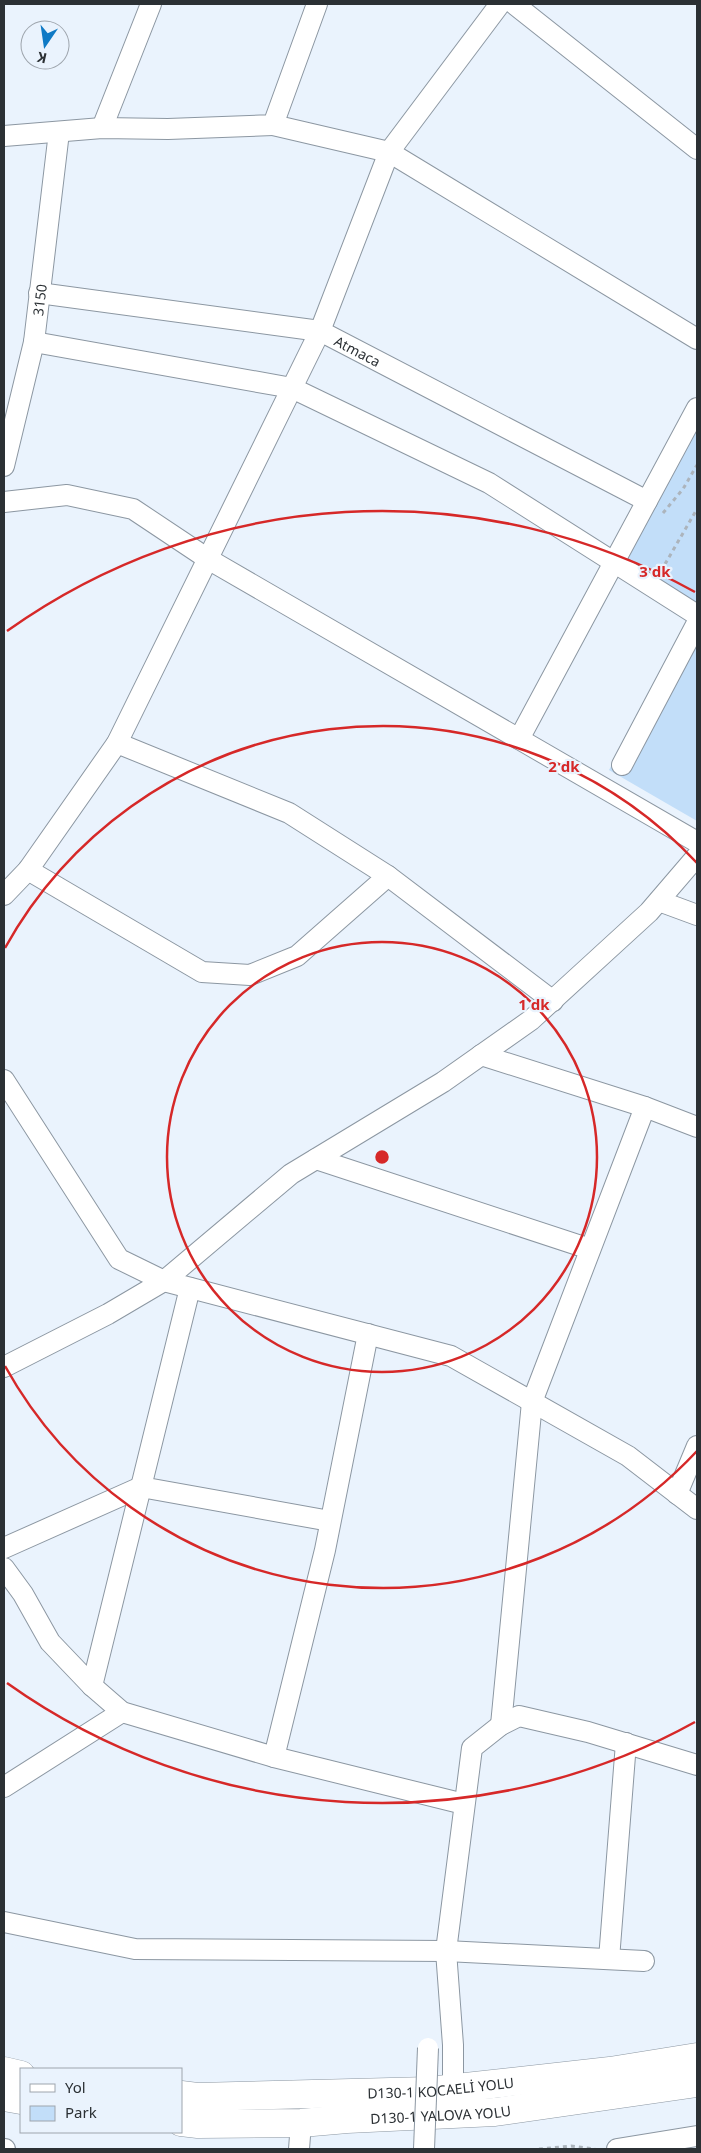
<svg xmlns="http://www.w3.org/2000/svg" width="701" height="2153" viewBox="0 0 701 2153" font-family="'Noto Sans',sans-serif">
	<style>
		.green { fill: #c2def9 }
		.lines { fill: none; stroke-linecap: round; stroke-linejoin: round }
		.minor-casing { stroke: #8c97a2; stroke-width: 22 }
		.highway-casing { stroke: #8c97a2; stroke-width: 29 }
		.path { stroke: #acb4bc; stroke-width: 3; stroke-dasharray: 4 4; stroke-linecap: butt }
		.minor { stroke: #fff; stroke-width: 20 }
		.highway { stroke: #fff; stroke-width: 28 }
		.minor-bridge-casing { stroke: #8c97a2; stroke-width: 22; stroke-linecap: butt }
		.minor-bridge { stroke: #fff; stroke-width: 20 }
		.ring { fill: none; stroke: #d62828; stroke-width: 2.5 }
		.labels { text-anchor: middle; dominant-baseline: central; stroke-width: 4.5; stroke-linejoin: round; paint-order: stroke }
		.street-label { font-size: 14px; fill: #2b3034; stroke: #eaf3fd }
		.centre { fill: #d62828; stroke: #eaf3fd; stroke-width: 2.5 }
		.ring-label { font-size: 15px; text-anchor: middle; font-weight: bold; fill: #d62828; stroke: #eaf3fd; stroke-width: 4.5; stroke-linejoin: round; paint-order: stroke }
	</style>
	<rect width="100%" height="100%" fill="#eaf3fd"/>
	<path class="green" d="M697 415V821L609 770 691 619 612 568Z"/>
	<g class="lines">
		<g class="minor-casing">
			<g id="minor">
				<path d="M514 4 697 149"/>
				<path d="M273 125 389 152 697 339"/>
				<path d="M102 128 151 4"/>
				<path d="M4 136 102 128 168 129 273 125 317 4"/>
				<path id="s1" d="M39 293 320 331 647 501"/>
				<path d="M34 342 292 388 489 483 697 615"/>
				<path id="s2" d="M4 466 34 342 59 132"/>
				<path d="M4 502 67 495 133 509 208 559 697 842"/>
				<path d="M519 739 697 408"/>
				<path d="M117 743 289 813 388 876 553 1001"/>
				<path d="M622 765 697 623"/>
				<path d="M28 870 202 972 250 975 297 956 388 876"/>
				<path d="M4 895 28 870 117 743 320 331 389 152 500 4"/>
				<path d="M659 901 697 915"/>
				<path d="M481 1055 645 1107 697 1127"/>
				<path d="M4 1080 119 1259 164 1281 451 1356 628 1456 697 1509"/>
				<path d="M316 1159 590 1249"/>
				<path d="M4 1367 108 1314 164 1281 291 1174 443 1082 531 1020 649 912 697 856"/>
				<path d="M677 1494 697 1446"/>
				<path d="M4 1548 141 1487 330 1521"/>
				<path d="M4 1568 23 1594 50 1642 92 1686 122 1712 274 1757 464 1804"/>
				<path d="M92 1686 190 1288"/>
				<path d="M501 1725 532 1402 645 1107"/>
				<path d="M274 1757 325 1550 368 1334"/>
				<path d="M4 1787 122 1712"/>
				<path d="M4 1922 135 1949 446 1951 644 1961"/>
				<path d="M609 1959 626 1743"/>
				<path d="M453 2089V2045L446 1951 472 1748 501 1725 519 1716 588 1732 697 1765"/>
				<path d="M4 2149H5"/>
				<path d="M299 2149 301 2123"/>
				<path d="M617 2149 697 2136"/>
			</g>
		</g>
		<g class="highway-casing">
			<g id="highway">
				<path d="M4 2071 21 2075"/>
				<path id="s3" d="M181 2095 197 2097 429 2091 610 2071 697 2057"/>
				<path d="M4 2097 21 2100"/>
				<path id="s4" d="M181 2122 198 2124 301 2123 347 2119 495 2112 697 2083"/>
			</g>
		</g>
		<path class="path" d="M663 513 683 489 697 465
			M661 571 697 509
			M539 2149 571 2146 595 2149"/>
		<use href="#minor" class="minor"/>
		<use href="#highway" class="highway"/>
		<g class="minor-bridge-casing">
			<path id="minor-bridge" d="M424 2149 428 2048"/>
		</g>
		<use href="#minor-bridge" class="minor-bridge"/>
	</g>
	<g class="ring">
		<circle cx="382" cy="1157" r="215"/>
		<path d="M697 1451A431 431 0 0 1 5 1366M5 948A431 431 0 0 1 697 863"/>
		<path d="M695 1722A646 646 0 0 1 7 1683M7 631A646 646 0 0 1 695 592"/>
	</g>
	<g class="labels">
		<g class="street-label">
			<text stroke="none"><textPath href="#s2" startOffset="170">3150</textPath></text>
			<text stroke="none"><textPath href="#s1" startOffset="326">Atmaca</textPath></text>
			<text stroke="none"><textPath href="#s3" startOffset="260">D130-1 KOCAELİ YOLU</textPath></text>
			<text stroke="none"><textPath href="#s4" startOffset="260">D130-1 YALOVA YOLU</textPath></text>
		</g>
	</g>
	<circle cx="382" cy="1157" r="8" class="centre"/>
	<g class="ring-label">
		<text x="655" y="577">3 dk</text>
		<text x="564" y="772">2 dk</text>
		<text x="534" y="1010">1 dk</text>
	</g>
	<rect width="701" height="2153" fill="none" stroke="#2b3034" stroke-width="10"/>
	<rect x="20" y="2068" width="162" height="65" fill="#eaf3fd" stroke="#9ea5ad"/>
	<rect x="30" y="2084" width="25" height="8" fill="#ffffff" stroke="#9ea5ad"/>
	<text x="65" y="2093" font-size="15" fill="#2b3034">Yol</text>
	<rect x="30" y="2106" width="25" height="15" fill="#c2def9" stroke="#9ea5ad"/>
	<text x="65" y="2118" font-size="15" fill="#2b3034">Park</text>
	<g transform="translate(45 45) rotate(193)"><circle r="24" fill="#eaf3fd" stroke="#9ea5ad"/>
	<path d="M0-4L9 19L0 12L-9 19Z" fill="#0f7ac5"/>
	<text y="-8" font-size="14" font-weight="bold" text-anchor="middle" fill="#2b3034">K</text>
	</g>
</svg>
